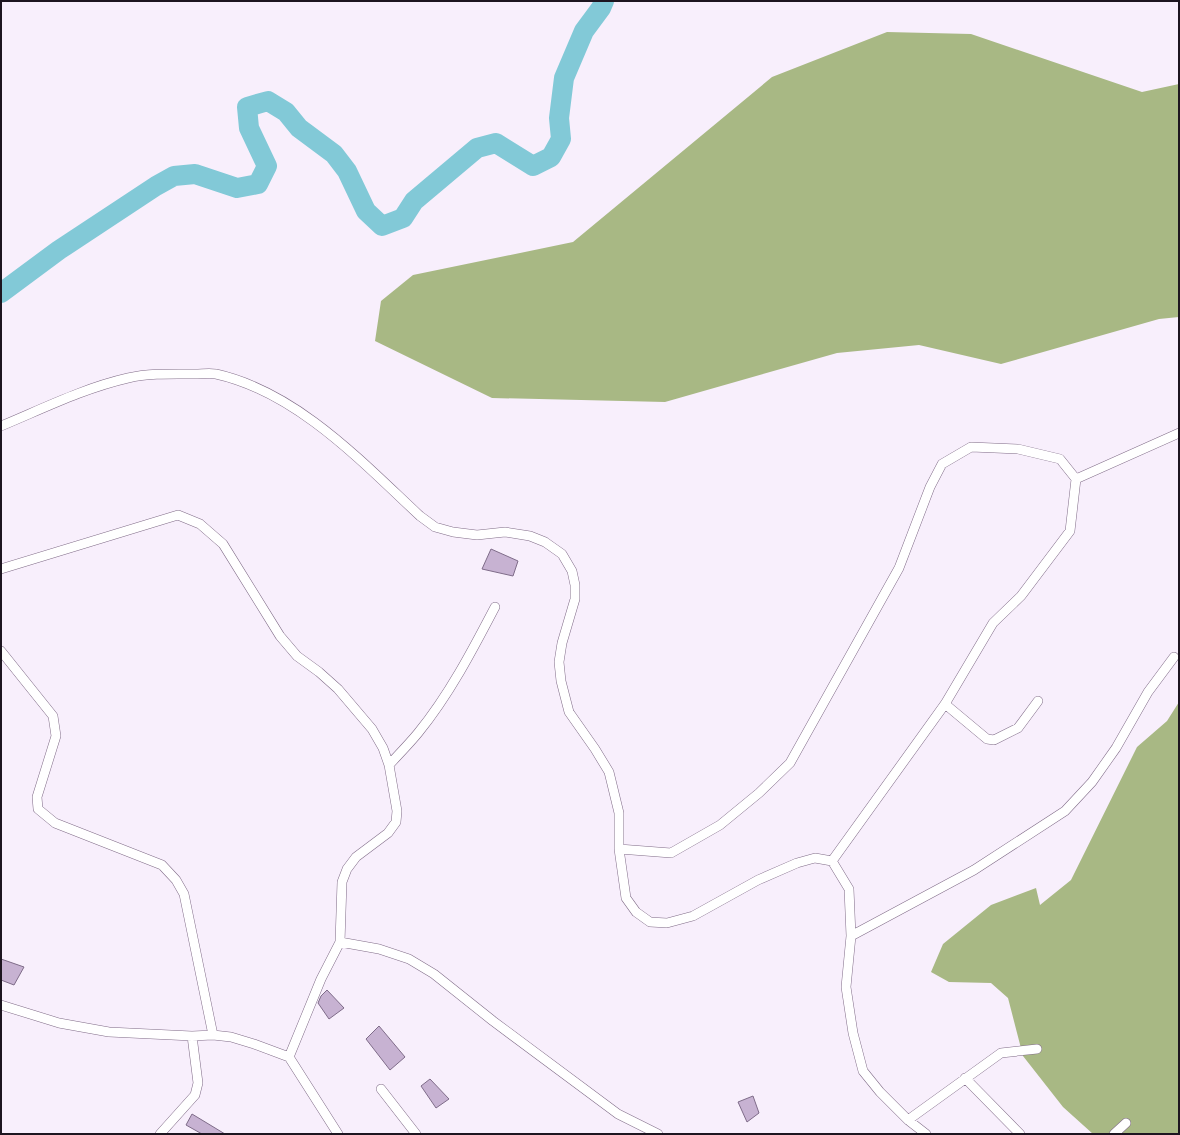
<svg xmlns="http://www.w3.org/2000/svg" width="1180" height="1135" viewBox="0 0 1180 1135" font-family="Manrope,sans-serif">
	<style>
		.forest { fill: #a8b884 }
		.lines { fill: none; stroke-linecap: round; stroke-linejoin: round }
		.river { stroke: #82c9d7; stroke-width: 20 }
		.building { fill: #c7b2d2; stroke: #7f6c89 }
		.minor-casing { stroke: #806c88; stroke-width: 10 }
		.minor { stroke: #fff; stroke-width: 9 }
	</style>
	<rect width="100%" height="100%" fill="#f8effc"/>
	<path class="forest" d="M887 32 971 34 1142 92 1179 84V317L1159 319 1001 364 919 345 837 353 665 402 492 398 375 341 381 301 413 275 573 242 772 77Z
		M1179 702V1134H1093L1063 1107 1023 1056 1008 998 991 983 949 982 931 972 943 944 991 905 1036 888 1040 905 1071 880 1137 747 1167 721Z"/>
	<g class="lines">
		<path class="river" d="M1 293 59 250 156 186 174 176 195 174 237 188 258 184 267 166 249 128 247 107 268 101 286 112 299 128 334 154 347 171 366 211 382 226 403 218 414 201 477 148 496 143 533 166 551 157 561 139 559 118 564 78 584 31 601 8 604 1"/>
	</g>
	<path class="building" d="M491 549 518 561 513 576 482 569Z
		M1 959 24 967 14 985 1 980Z
		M327 990 344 1008 329 1019 318 1003 321 996Z
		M379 1026 405 1057 390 1070 366 1039Z
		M430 1079 449 1099 436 1108 421 1086Z
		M753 1096 759 1113 747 1122 738 1102Z
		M192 1114 225 1134H202L186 1125Z"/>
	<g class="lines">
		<g class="minor-casing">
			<path id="minor" d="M1 426C42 409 84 388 128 378 150 373 173 374 195 374 202 374 210 373 216 374 297 392 362 462 420 516L435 527 453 532 477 535 505 532 530 536 545 542 562 554 572 571 575 585V599L562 643 559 662 561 681 569 712 595 749 609 772 619 813V849L626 898 636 912 650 922 667 923 693 916 758 880 797 863 815 858 832 861 849 889 851 936 846 987 853 1033 863 1071 880 1092 908 1120 926 1134
				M1076 479 1179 433
				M1 569 178 515 200 524 223 544 280 636 297 656 319 672 338 689 372 729 383 748 389 765 397 811 396 822 388 833 356 857 347 869 342 882 340 942 321 979 289 1057
				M1 651 53 716 56 736 37 797 38 809 55 823 162 865 176 880 184 894 213 1035
				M945 704 987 739 994 740 1018 728 1038 701
				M389 765C398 755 409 744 418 733 449 695 472 651 495 607
				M619 849 671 853 720 825 759 793 790 763 899 568 930 487 942 464 971 447 1018 449 1060 459 1076 479 1070 531 1021 596 993 623 945 704 832 861
				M851 936 974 870 1065 811 1092 782 1116 748 1148 692 1174 657
				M340 942 379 949 409 959 434 974 493 1021 618 1114 658 1134
				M1 1005 59 1023 109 1032 192 1036 213 1035 231 1037 254 1044 289 1057 338 1134
				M965 1078 1020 1134
				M381 1089 416 1134
				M908 1120 1001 1053 1037 1049
				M160 1134 195 1095 198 1083 192 1036
				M1114 1134 1126 1123"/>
		</g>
		<use href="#minor" class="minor"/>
	</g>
	<rect width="1180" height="1135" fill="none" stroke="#1d1520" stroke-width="4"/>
</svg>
